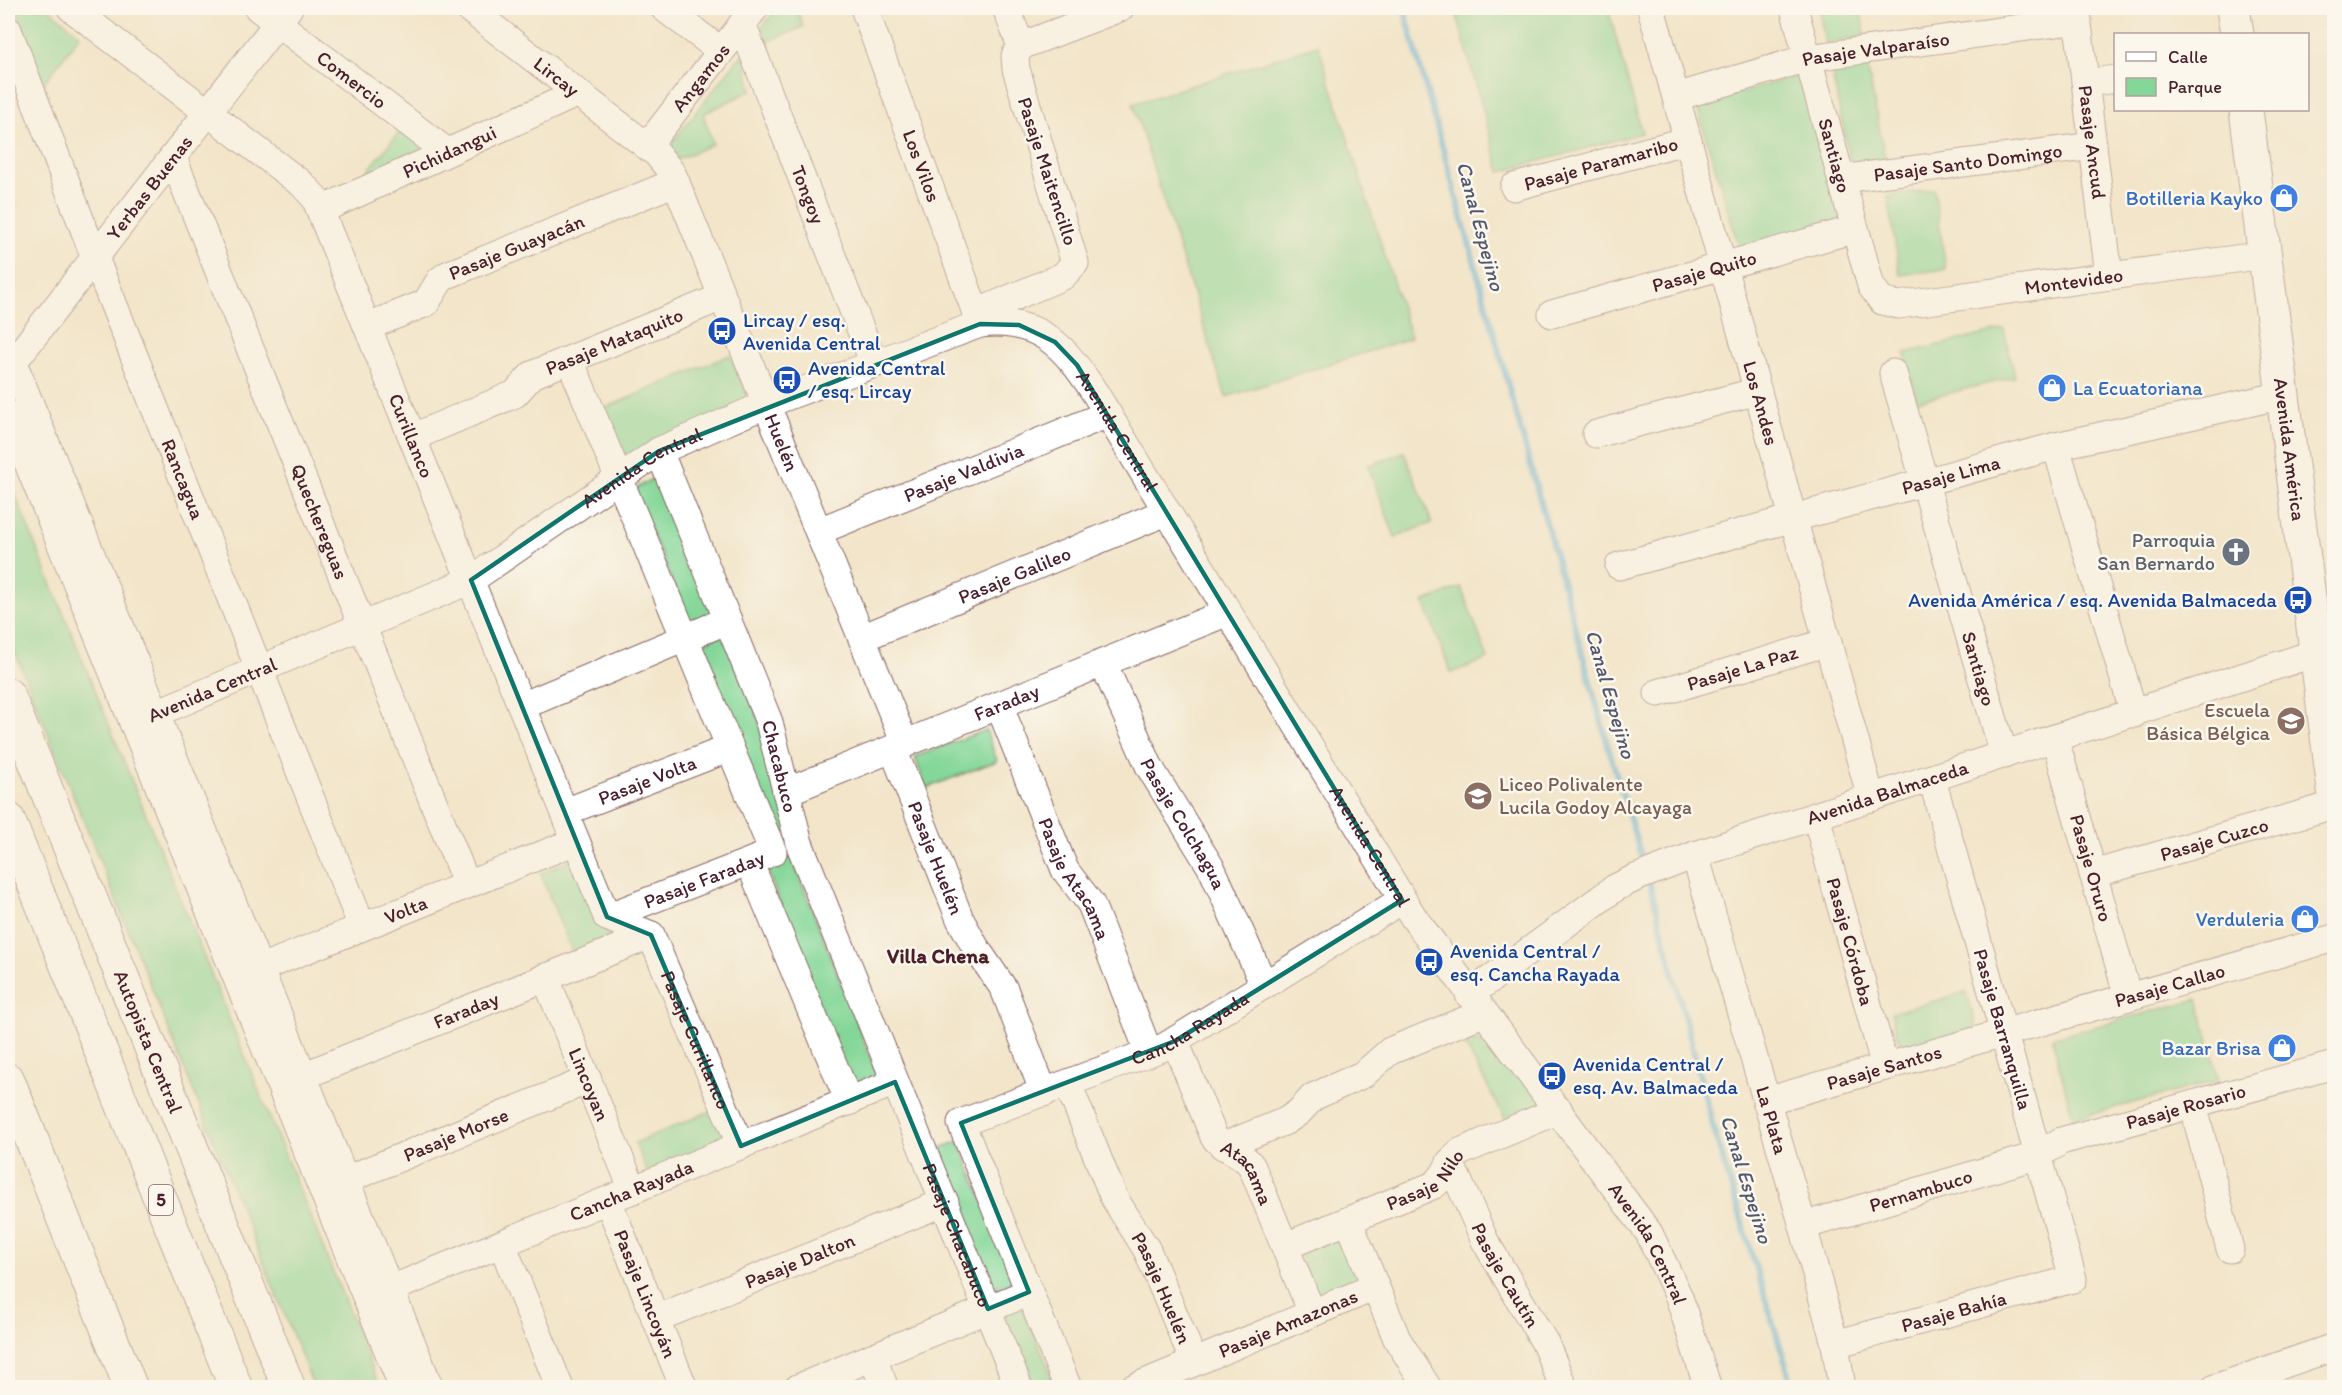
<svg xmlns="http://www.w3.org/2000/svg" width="2342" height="1395" viewBox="0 0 2342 1395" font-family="Itim,sans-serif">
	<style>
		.green { fill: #84d798; stroke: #677b62; stroke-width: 1.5 }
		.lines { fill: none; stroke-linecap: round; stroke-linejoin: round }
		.stream { stroke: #5dadd8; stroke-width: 6 }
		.minor-casing { stroke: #856463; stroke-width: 29 }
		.major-casing { stroke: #856463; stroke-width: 35 }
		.highway-casing { stroke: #856463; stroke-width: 35 }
		.minor { stroke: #fff; stroke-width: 27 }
		.major { stroke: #fff; stroke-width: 33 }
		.highway { stroke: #fff; stroke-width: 33 }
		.marked { fill: none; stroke: #0f766e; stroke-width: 4.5; stroke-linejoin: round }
		.labels { text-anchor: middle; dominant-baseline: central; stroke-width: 5; stroke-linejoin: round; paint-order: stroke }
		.shield { fill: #fbf7ec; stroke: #7f6065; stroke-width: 1.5 }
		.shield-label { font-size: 18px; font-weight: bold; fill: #4a1f2b }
		.street-label { font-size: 20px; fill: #4a1f2b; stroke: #fbf7ec }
		.shop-label { font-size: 20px; fill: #366cbe; stroke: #fbf7ec; text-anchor: end }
		.transit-label { font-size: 20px; fill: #164399; stroke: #fbf7ec; text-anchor: start }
		.worship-label { font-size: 20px; fill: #5b616d; stroke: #fbf7ec; text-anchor: end }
		.education-label { font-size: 20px; fill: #785e54; stroke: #fbf7ec; text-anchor: end }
		.water-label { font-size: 21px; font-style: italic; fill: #525870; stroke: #fbf7ec }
		.neighbourhood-label { font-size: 21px; font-weight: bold; fill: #4a1f2b; stroke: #fbf7ec }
	</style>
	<rect width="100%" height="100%" fill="#fbf7ec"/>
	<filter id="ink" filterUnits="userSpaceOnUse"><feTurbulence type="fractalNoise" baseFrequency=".0167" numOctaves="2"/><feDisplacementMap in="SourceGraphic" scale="12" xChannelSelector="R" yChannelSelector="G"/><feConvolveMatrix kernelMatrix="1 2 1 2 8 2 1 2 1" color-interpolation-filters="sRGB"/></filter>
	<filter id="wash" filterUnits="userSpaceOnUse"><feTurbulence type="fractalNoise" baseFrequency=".008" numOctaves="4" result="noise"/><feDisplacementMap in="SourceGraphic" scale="24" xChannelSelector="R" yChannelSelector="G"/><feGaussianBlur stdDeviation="1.35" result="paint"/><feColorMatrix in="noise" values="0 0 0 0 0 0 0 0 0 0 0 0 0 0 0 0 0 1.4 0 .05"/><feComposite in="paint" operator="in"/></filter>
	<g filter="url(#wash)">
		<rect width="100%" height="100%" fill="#f2e5ca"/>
		<path class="green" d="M16 8H48L80 35 42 86Z
			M777 8H797L803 27 766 42 762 27Z
			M1455 8H1608L1642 133 1500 172Z
			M1819 8H1860L1865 37 1825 44Z
			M1318 45 1411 338 1226 397 1133 104Z
			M743 53 752 90 703 114 713 144 676 160 671 144Z
			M1866 60 1886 164 1852 171 1831 68Z
			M1805 73 1848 218 1740 250 1697 106Z
			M404 126 438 152 347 197Z
			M1934 189 1946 269 1900 275 1888 196Z
			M2004 330 2015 377 1916 401 1905 353Z
			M730 355 749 400 626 459 605 408Z
			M1404 452 1432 523 1395 537 1368 466Z
			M658 475 716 615 691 626 634 490Z
			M8 478 380 1387H314L8 635Z
			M1461 587 1488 659 1451 673 1424 602Z
			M724 634 753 703 792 830 776 834 698 645Z
			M986 730 997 761 926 788 915 757Z
			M782 856 792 858 878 1077 853 1093 766 867Z
			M577 857 610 939 573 954 540 873Z
			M1967 992 1978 1034 1903 1055 1891 1013Z
			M2198 999 2219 1080 2073 1119 2052 1038Z
			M1488 1037 1546 1107 1508 1124 1465 1045Z
			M713 1110 727 1142 649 1176 635 1143Z
			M959 1141 1015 1281 990 1289 933 1151Z
			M1345 1231 1365 1282 1319 1300 1297 1251Z
			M1022 1305 1057 1387H1025L999 1313Z"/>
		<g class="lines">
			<path class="stream" d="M1404 8 1610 753 1645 868
				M1649 880 1715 1134 1793 1388"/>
		</g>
	</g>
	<g filter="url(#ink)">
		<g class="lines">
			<g class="minor-casing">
				<g id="minor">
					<path id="s1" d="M71 8 303 185 315 198 607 917 651 935"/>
					<path id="s2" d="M258 8 447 152"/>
					<path id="s3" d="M468 8 657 154 672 173 905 744"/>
					<path d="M664 8 721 51"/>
					<path id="s4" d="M864 8 980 324"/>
					<path d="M1006 8 1021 46"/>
					<path id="s5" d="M1651 8 1871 798"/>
					<path id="s6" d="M1794 8 1871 286 1882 301 1898 305 2265 255"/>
					<path id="s7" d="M2076 8 2109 276"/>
					<path id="s8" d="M742 24 874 364"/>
					<path id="s9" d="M8 30 95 258 362 927"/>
					<path d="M1021 46 1120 8"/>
					<path d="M2086 83 2116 79"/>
					<path id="s10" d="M1676 97 1808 58 2078 20"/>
					<path id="s11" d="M647 146 755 8"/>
					<path id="s12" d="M173 158 467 885"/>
					<path id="s13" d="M1841 179 2093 146"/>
					<path id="s14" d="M1514 187 1688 140"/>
					<path id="s15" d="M321 210 578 93"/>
					<path d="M976 313 1063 276 1075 263 1016 69 1015 56 1021 46"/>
					<path id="s16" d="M1552 314 1855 229"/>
					<path id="s17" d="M369 326 426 303 440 280 447 275 676 182"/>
					<path d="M570 360 773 852"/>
					<path d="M13 362 430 1388"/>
					<path id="s18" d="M8 369 289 8"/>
					<path id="s19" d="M1893 373 2004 755"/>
					<path d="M8 414 403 1388"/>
					<path d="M1596 434 1758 391"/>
					<path id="s20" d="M413 437 515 394 532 375 722 297"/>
					<path d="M2056 446 2134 714"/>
					<path id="s21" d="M659 451 769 722 799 843 1019 1388"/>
					<path id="s22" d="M819 531 1108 414"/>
					<path id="s23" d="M1619 566 2056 446 2283 395"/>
					<path id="s24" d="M862 638 1166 512"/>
					<path id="s25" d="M1103 663 1150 768 1212 869 1264 985"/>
					<path id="s26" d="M1658 693 1828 642"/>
					<path id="s27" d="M999 705 1065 870 1091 904 1149 1053"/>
					<path d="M522 706 728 620"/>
					<path id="s28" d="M133 723 471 580 659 451 767 404 980 324C1040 317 1065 347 1095 393L1414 918 1649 1233 1679 1297 1708 1388"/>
					<path id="s29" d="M2055 739 2128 997"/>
					<path id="s30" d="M893 749 960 919 976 948 1004 989 1044 1093"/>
					<path id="s31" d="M786 792 1228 612"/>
					<path id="s32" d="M565 812 730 748"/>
					<path id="s33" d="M1816 816 1885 1067"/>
					<path id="s34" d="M1695 855 1803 1226 1835 1344 1842 1388"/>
					<path d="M750 864 849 1102"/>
					<path id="s35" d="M2093 874 2334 805"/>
					<path id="s36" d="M607 917 764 856"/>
					<path id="s37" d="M651 935 741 1146"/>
					<path id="s38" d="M246 974 576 841"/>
					<path id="s39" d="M545 977 633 1190"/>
					<path id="s40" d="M1469 995 1615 888 1635 878 1695 855 2334 647"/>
					<path id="s41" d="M1175 1041 1214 1137C1225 1151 1242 1151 1252 1167L1312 1313"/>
					<path id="s42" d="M288 1082 651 935"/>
					<path id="s43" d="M1068 1084 1114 1198 1147 1250 1194 1362"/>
					<path id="s44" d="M1766 1101 2334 938"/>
					<path d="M2193 1104 2230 1249"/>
					<path d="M1223 1146 1286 1121 1299 1112 1313 1097 1364 1074 1390 1051 1483 1013"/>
					<path id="s45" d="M1450 1162 1485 1241 1545 1343 1564 1388"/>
					<path id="s46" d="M331 1186 588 1080"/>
					<path id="s47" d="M608 1201 684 1388"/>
					<path d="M1349 1222 1397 1339 1428 1388"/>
					<path id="s48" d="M1803 1226 2039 1155 2061 1141 2334 1065"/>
					<path d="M502 1244 560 1388"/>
					<path id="s49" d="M1286 1246 1434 1185C1446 1177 1448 1161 1460 1152L1559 1110"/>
					<path id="s50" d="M374 1296 895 1082"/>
					<path id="s51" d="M655 1319 945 1202"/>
					<path id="s52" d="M1835 1344 2073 1279 1932 779"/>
					<path d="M872 1357 885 1388"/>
					<path d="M798 1388 1029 1292"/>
					<path id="s53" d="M1068 1388 961 1123 1164 1047 1402 900"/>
					<path id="s54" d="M1133 1388 1375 1287"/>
					<path d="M2215 1388 2334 1347"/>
				</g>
			</g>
			<g class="major-casing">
				<g id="major">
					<path d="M2233 8 2237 34"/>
					<path id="s55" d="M2246 110 2334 790"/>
					<path d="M8 1080 131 1388"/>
				</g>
			</g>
			<g class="highway-casing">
				<g id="highway">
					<path id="s56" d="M8 695 289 1388"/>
					<path d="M8 819 236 1388"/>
				</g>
			</g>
			<use href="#minor" class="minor"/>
			<use href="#major" class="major"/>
			<use href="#highway" class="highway"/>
		</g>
	</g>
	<path d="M0 0H2342V1395H0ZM980 324 1019 325 1055 342 1077 365 1402 900 1175 1041 961 1123 1029 1292 988 1309 895 1082 741 1146 651 935 607 917 471 580 659 451Z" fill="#f2e5ca" fill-opacity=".55" fill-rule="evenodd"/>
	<path class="marked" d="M980 324 1019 325 1055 342 1077 365 1402 900 1175 1041 961 1123 1029 1292 988 1309 895 1082 741 1146 651 935 607 917 471 580 659 451Z"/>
	<defs>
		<g id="shop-disc" transform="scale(1.5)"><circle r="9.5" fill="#3f7fe0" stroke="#fbf7ec"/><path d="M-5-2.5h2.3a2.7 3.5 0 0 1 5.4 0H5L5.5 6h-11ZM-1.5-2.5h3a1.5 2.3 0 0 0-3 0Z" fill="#fff"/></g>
		<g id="bus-disc" transform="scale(1.5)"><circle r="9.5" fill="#1a4fb4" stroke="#fbf7ec"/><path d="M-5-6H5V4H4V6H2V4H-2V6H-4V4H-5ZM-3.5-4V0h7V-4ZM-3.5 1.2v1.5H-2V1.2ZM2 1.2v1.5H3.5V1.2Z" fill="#fff"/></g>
		<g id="church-disc" transform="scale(1.5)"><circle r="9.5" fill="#6b7280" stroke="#fbf7ec"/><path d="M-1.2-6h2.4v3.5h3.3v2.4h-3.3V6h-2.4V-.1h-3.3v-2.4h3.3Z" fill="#fff"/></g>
		<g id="school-disc" transform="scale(1.5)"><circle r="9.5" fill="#8d6e63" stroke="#fbf7ec"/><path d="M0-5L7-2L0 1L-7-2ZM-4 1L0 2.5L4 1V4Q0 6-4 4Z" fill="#fff"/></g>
	</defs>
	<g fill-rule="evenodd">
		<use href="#shop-disc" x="2284" y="198"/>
		<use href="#bus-disc" x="722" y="331"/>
		<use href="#bus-disc" x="787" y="380"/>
		<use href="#shop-disc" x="2052" y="388"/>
		<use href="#church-disc" x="2236" y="552"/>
		<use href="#bus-disc" x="2298" y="600"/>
		<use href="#school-disc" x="2291" y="721"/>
		<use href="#school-disc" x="1478" y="796"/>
		<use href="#shop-disc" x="2305" y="919"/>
		<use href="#bus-disc" x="1429" y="962"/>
		<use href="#shop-disc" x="2282" y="1048"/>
		<use href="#bus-disc" x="1552" y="1076"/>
	</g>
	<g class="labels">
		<rect class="shield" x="149" y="1185" width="24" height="30" rx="4.5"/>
		<g class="shield-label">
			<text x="161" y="1200">5</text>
		</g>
		<g class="street-label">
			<text stroke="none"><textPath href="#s10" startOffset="206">Pasaje Valparaíso</textPath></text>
			<text stroke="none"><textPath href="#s3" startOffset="112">Lircay</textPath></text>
			<text stroke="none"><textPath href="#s11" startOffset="87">Angamos</textPath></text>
			<text stroke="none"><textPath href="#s2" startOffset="118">Comercio</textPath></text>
			<text stroke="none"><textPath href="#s7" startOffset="135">Pasaje Ancud</textPath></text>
			<text stroke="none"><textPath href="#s15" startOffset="141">Pichidangui</textPath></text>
			<text stroke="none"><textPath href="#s6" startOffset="153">Santiago</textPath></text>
			<text stroke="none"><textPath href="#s13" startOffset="128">Pasaje Santo Domingo</textPath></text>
			<text stroke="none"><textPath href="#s14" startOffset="90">Pasaje Paramaribo</textPath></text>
			<text stroke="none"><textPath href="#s4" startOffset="168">Los Vilos</textPath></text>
			<text transform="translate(1048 171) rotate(72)">Pasaje Maitencillo</text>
			<text stroke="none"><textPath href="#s18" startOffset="230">Yerbas Buenas</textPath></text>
			<text stroke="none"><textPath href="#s8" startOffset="183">Tongoy</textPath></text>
			<text stroke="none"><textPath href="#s17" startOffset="172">Pasaje Guayacán</textPath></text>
			<text stroke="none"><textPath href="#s16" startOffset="158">Pasaje Quito</textPath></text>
			<text stroke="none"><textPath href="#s6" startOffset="501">Montevideo</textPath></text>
			<text stroke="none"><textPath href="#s20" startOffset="225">Pasaje Mataquito</textPath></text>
			<text stroke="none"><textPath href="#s5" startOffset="410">Los Andes</textPath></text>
			<text stroke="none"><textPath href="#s28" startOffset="1128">Avenida Central</textPath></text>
			<text stroke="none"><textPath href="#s1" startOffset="566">Curillanco</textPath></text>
			<text stroke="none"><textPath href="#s3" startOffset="554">Huelén</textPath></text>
			<text stroke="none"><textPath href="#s55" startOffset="342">Avenida América</textPath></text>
			<text stroke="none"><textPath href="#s28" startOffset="572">Avenida Central</textPath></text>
			<text stroke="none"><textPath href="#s22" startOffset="156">Pasaje Valdivia</textPath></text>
			<text stroke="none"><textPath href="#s23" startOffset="344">Pasaje Lima</textPath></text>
			<text stroke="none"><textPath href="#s9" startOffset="482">Rancagua</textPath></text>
			<text stroke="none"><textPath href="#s12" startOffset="392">Quechereguas</textPath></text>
			<text stroke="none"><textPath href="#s24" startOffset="165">Pasaje Galileo</textPath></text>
			<text stroke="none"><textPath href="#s26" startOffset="88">Pasaje La Paz</textPath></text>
			<text stroke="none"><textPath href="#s19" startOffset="308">Santiago</textPath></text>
			<text stroke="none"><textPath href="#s28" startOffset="86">Avenida Central</textPath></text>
			<text stroke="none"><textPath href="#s31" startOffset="238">Faraday</textPath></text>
			<text stroke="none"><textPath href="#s21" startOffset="338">Chacabuco</textPath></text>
			<text stroke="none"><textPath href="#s32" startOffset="88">Pasaje Volta</textPath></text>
			<text stroke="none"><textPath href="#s40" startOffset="470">Avenida Balmaceda</textPath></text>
			<text stroke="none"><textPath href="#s25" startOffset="180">Pasaje Colchagua</textPath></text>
			<text stroke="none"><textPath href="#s35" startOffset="126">Pasaje Cuzco</textPath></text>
			<text stroke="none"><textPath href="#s28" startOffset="1614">Avenida Central</textPath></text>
			<text stroke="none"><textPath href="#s30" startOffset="117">Pasaje Huelén</textPath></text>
			<text stroke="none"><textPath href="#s29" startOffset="134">Pasaje Oruro</textPath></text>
			<text stroke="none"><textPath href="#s27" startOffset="190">Pasaje Atacama</textPath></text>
			<text stroke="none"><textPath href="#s36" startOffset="104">Pasaje Faraday</textPath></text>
			<text stroke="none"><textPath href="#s38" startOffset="172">Volta</textPath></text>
			<text stroke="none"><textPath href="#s33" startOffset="130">Pasaje Córdoba</textPath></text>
			<text stroke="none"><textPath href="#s44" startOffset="420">Pasaje Callao</textPath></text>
			<text stroke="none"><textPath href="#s42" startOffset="192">Faraday</textPath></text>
			<text stroke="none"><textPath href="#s53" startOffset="534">Cancha Rayada</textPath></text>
			<text transform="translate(2003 1029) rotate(74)">Pasaje Barranquilla</text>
			<text stroke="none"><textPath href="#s37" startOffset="114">Pasaje Curillanco</textPath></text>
			<text stroke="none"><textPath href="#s56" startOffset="374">Autopista Central</textPath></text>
			<text stroke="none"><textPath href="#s44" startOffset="123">Pasaje Santos</textPath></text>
			<text stroke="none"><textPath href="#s39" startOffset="116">Lincoyan</textPath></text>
			<text stroke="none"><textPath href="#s48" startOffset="402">Pasaje Rosario</textPath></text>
			<text stroke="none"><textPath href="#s34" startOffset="276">La Plata</textPath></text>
			<text stroke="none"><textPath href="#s46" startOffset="135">Pasaje Morse</textPath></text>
			<text stroke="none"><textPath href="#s41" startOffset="154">Atacama</textPath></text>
			<text stroke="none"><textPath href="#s49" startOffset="156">Pasaje Nilo</textPath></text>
			<text stroke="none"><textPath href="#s48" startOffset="123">Pernambuco</textPath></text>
			<text stroke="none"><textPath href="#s50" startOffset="278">Cancha Rayada</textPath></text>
			<text stroke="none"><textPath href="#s21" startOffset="840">Pasaje Chacabuco</textPath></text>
			<text stroke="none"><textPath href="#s28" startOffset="2100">Avenida Central</textPath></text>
			<text stroke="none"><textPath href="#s51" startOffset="156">Pasaje Dalton</textPath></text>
			<text stroke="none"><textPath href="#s45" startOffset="126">Pasaje Cautín</textPath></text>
			<text stroke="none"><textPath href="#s43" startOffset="225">Pasaje Huelén</textPath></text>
			<text stroke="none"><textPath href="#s47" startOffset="100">Pasaje Lincoyán</textPath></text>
			<text stroke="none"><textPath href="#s52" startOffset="123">Pasaje Bahía</textPath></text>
			<text stroke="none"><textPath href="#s54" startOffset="168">Pasaje Amazonas</textPath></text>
		</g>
		<g class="shop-label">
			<text x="2263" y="198">Botilleria Kayko</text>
			<text x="2073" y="388" text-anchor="start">La Ecuatoriana</text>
			<text x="2284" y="919">Verduleria</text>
			<text x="2261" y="1048">Bazar Brisa</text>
		</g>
		<g class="transit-label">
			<text x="743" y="320">Lircay / esq.<tspan x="743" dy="23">Avenida Central</tspan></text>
			<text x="808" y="368">Avenida Central<tspan x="808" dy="23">/ esq. Lircay</tspan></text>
			<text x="2277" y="600" text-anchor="end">Avenida América / esq. Avenida Balmaceda</text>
			<text x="1450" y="951">Avenida Central /<tspan x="1450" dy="23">esq. Cancha Rayada</tspan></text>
			<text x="1573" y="1064">Avenida Central /<tspan x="1573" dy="23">esq. Av. Balmaceda</tspan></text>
		</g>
		<g class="worship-label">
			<text x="2215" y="540">Parroquia<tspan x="2215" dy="23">San Bernardo</tspan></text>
		</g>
		<g class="education-label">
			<text x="2270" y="710">Escuela<tspan x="2270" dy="23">Básica Bélgica</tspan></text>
			<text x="1499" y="784" text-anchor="start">Liceo Polivalente<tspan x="1499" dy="23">Lucila Godoy Alcayaga</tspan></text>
		</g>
		<g class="water-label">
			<text transform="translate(1481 226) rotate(75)">Canal Espejino</text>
			<text transform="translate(1611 694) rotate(74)">Canal Espejino</text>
			<text transform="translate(1747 1179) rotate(73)">Canal Espejino</text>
		</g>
		<g class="neighbourhood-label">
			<text x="938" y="955">Villa Chena</text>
		</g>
	</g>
	<rect width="2342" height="1395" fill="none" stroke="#fbf7ec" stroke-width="30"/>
	<rect x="2114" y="33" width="195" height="78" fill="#fbf7ec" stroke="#b4a19f" stroke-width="1.5"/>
	<rect x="2126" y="52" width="30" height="9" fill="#ffffff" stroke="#b4a19f" stroke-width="1.5"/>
	<text x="2168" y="63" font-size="18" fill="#4a1f2b">Calle</text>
	<rect x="2126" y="78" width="30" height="18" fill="#84d798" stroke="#b4a19f" stroke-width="1.5"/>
	<text x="2168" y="93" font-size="18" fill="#4a1f2b">Parque</text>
</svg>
